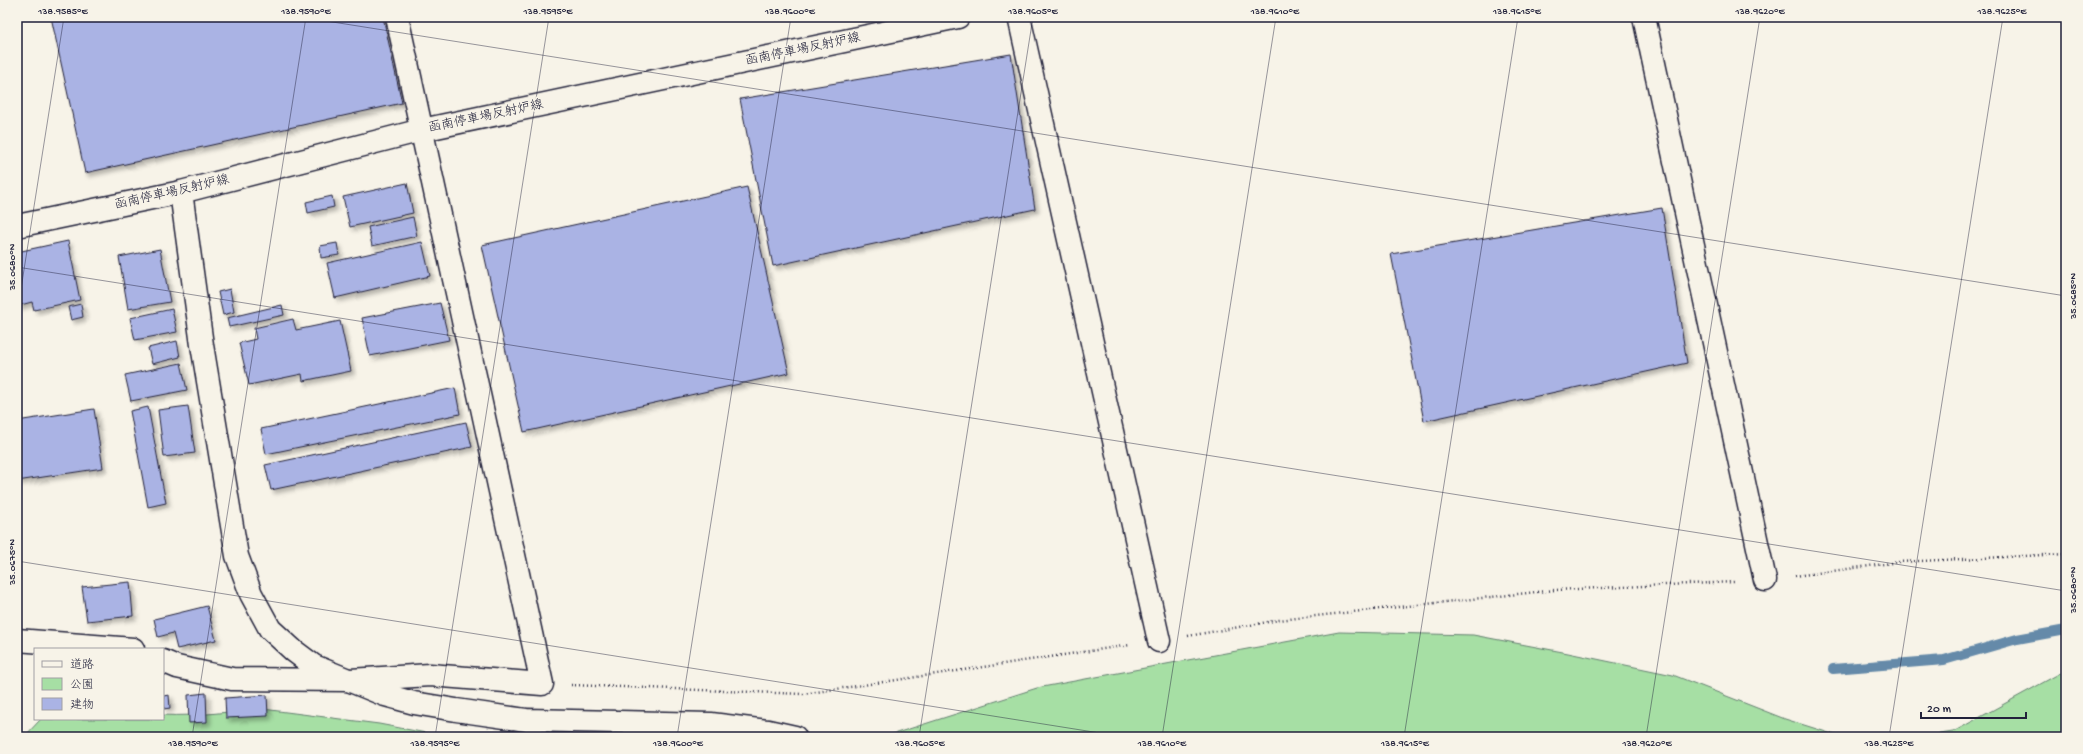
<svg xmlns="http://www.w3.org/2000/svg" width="2083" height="754" viewBox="0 0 2083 754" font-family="'Gochi Hand','Klee One',sans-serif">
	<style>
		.green { fill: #a6dfa4; stroke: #648070 }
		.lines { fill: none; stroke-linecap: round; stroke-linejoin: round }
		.stream { stroke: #658aa9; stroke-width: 10 }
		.building { fill: #aab3e4; stroke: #22223b; filter: url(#shadow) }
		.street-casing { stroke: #22223b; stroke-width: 25 }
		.secondary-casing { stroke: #22223b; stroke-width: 25 }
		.path { stroke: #22223b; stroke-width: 2.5; stroke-dasharray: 1 3; stroke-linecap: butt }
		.street { stroke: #f7f3e8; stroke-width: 22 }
		.secondary { stroke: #f7f3e8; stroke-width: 22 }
		.ticks { fill: none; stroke: #22223b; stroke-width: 1; stroke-opacity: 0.45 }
		.labels { text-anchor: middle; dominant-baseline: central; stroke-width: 3; stroke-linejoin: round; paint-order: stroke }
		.street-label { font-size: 13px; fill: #22223b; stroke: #f7f3e8 }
		.neatline { fill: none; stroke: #22223b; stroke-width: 1.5 }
		.ticks-label { font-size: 10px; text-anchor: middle; fill: #22223b }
	</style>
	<defs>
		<filter id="shadow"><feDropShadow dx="3.5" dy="3.5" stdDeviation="2" flood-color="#0004"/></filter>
	</defs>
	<rect width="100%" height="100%" fill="#f7f3e8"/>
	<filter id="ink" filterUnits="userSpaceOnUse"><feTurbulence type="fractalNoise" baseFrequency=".025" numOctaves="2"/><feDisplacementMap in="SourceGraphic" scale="8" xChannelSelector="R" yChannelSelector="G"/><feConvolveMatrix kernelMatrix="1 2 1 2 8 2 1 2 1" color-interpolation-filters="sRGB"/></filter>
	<g filter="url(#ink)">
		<path class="green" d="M1339 632 1473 635 1568 653 1673 675 1785 719 1842 737H884L1037 688Z
			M2066 670V737H1920L1953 732Z
			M263 709 379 724 447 737H24L41 719H163V715C196 717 230 711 263 709Z"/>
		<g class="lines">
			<path class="stream" d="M1833 669 1944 660 2017 639 2066 630"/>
		</g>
		<path class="building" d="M51 17H383L402 103 85 173Z
			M1011 54 1035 209 773 266 740 99Z
			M407 183 413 213 350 227 343 197Z
			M747 187 789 373 524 432 482 245Z
			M332 196 334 207 308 213 306 202Z
			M1662 208 1687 363 1424 421 1391 254Z
			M413 217 417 236 372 246 368 227Z
			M68 241 80 300 34 310 32 302 17 306V252Z
			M422 242 430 276 335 298 327 263Z
			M337 243 339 255 321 258 320 246Z
			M160 249 170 302 128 309 119 257Z
			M230 289 234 312 223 315 218 292Z
			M440 303 449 340 370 356 362 318Z
			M81 304 83 317 71 320 68 307Z
			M282 305 284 315 229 327 227 318Z
			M172 309 177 332 135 340 130 318Z
			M293 319 296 330 340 321 351 371 303 381 302 374 249 385 239 343 256 339 254 328Z
			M177 341 180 357 152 364 148 348Z
			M181 363 187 390 131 401 125 375Z
			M455 388 460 414 266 454 261 429Z
			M188 406 195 453 164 457 158 410Z
			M148 407 166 503 148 507 130 411Z
			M94 409 103 468 17 481V421Z
			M466 422 472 447 271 490 265 465Z
			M130 582 133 616 87 621 82 587Z
			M207 606 216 640 177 649 173 633 158 637 154 619Z
			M206 693 207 722 189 723 188 695Z
			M169 695 170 708 164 709 163 696Z
			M267 695 268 716 226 718 225 698Z"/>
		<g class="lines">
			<g class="street-casing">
				<path id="street" d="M1019 17 1159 641
					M1644 17 1765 580
					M17 640 133 649
					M163 661 177 667 232 679 350 680 430 675 542 684 397 17"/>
			</g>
			<g class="secondary-casing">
				<path id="secondary" d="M181 192 202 345 237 556 251 594 270 629 294 651 314 666 385 695 414 703 456 710 526 720 711 724 768 731 795 737
					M17 226 181 192 422 130 958 17"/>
			</g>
			<path class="path" d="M1795 576 1899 562 2066 554
				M1188 636 1279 620 1555 590 1734 582
				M571 685 803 694 1130 645"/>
			<use href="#street" class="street"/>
			<use href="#secondary" class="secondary"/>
		</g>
	</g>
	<path class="ticks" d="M301 17 2066 296M17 267 2066 591M17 314 64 17M17 561 1125 737M192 737 306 17M435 737 549 17M677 737 791 17M919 737 1033 17M1162 737 1276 17M1404 737 1518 17M1646 737 1760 17M1889 737 2003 17"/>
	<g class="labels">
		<g class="street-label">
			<text transform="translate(803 50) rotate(-12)">函南停車場反射炉線</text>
			<text transform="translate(486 117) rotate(-12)">函南停車場反射炉線</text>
			<text transform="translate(172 193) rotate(-13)">函南停車場反射炉線</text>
		</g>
	</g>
	<rect width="2083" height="754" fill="none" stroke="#f7f3e8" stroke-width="44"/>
	<rect x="34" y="648" width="130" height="72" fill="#f7f3e8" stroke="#a29fa3"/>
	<rect x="42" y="661" width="20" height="6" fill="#f7f3e8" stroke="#a29fa3"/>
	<text x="70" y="668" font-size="12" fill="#22223b">道路</text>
	<rect x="42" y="678" width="20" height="12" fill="#a6dfa4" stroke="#a29fa3"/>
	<text x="70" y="688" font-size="12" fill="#22223b">公園</text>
	<rect x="42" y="698" width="20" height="12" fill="#aab3e4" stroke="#a29fa3"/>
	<text x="70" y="708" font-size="12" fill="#22223b">建物</text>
	<path d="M1921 712v6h105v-6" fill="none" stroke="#22223b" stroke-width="2"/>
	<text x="1927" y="712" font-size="12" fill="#22223b" stroke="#f7f3e8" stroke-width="3" paint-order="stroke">20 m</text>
	<rect x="22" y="22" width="2039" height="710" class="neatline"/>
	<g class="ticks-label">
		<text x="63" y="14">138.9585°E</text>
		<text x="306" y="14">138.9590°E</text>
		<text x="548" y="14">138.9595°E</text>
		<text x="790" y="14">138.9600°E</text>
		<text x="1033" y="14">138.9605°E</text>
		<text x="1275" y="14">138.9610°E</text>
		<text x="1517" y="14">138.9615°E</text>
		<text x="1760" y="14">138.9620°E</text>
		<text x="2002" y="14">138.9625°E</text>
		<text transform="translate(11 267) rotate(-90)" y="4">35.0680°N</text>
		<text transform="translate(2072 296) rotate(-90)" y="4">35.0685°N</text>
		<text transform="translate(11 562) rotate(-90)" y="4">35.0675°N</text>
		<text transform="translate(2072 590) rotate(-90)" y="4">35.0680°N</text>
		<text x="193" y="746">138.9590°E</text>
		<text x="435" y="746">138.9595°E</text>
		<text x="678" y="746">138.9600°E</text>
		<text x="920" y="746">138.9605°E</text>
		<text x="1162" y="746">138.9610°E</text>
		<text x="1405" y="746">138.9615°E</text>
		<text x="1647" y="746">138.9620°E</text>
		<text x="1889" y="746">138.9625°E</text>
	</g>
</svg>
